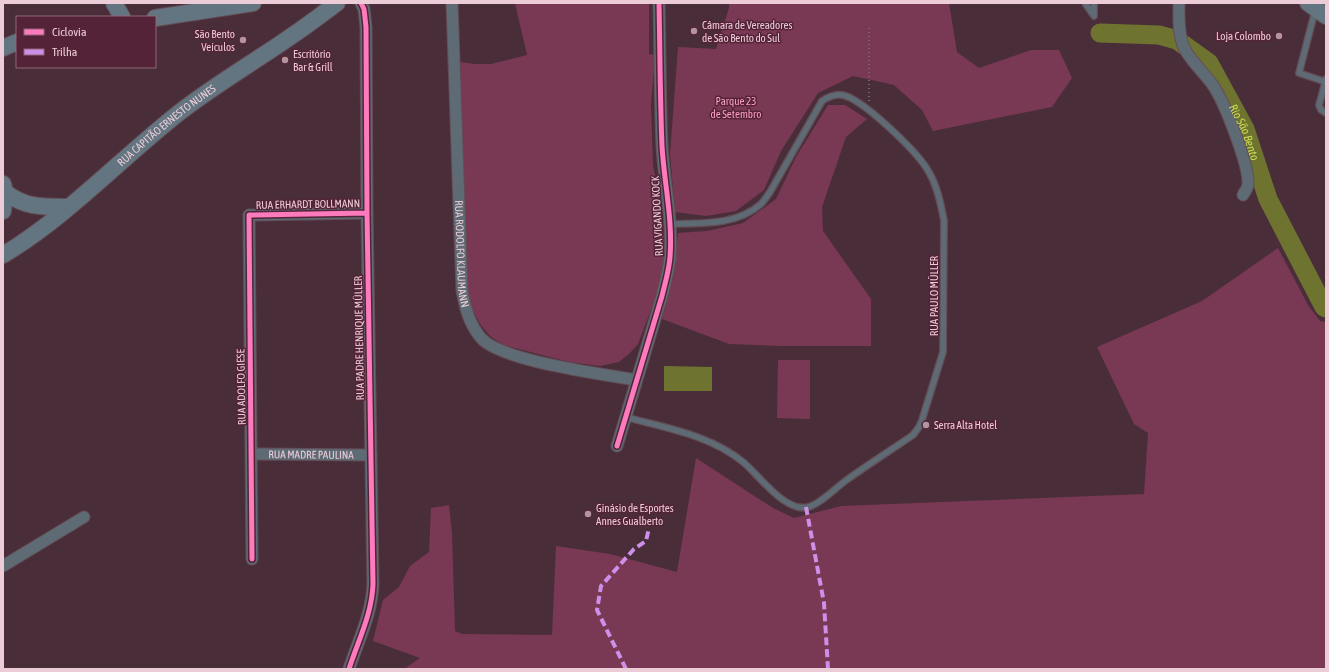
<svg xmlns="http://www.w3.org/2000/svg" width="1329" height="672" viewBox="0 0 1329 672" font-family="'Asap Condensed',sans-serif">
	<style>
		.green { fill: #793853 }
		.water { fill: #6e7430 }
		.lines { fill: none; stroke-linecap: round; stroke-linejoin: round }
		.river { stroke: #6e7430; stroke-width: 19 }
		.lane-casing { stroke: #644d56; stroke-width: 8 }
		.street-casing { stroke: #644d56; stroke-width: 13 }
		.secondary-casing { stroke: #644d56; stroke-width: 18 }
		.path { stroke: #6a6b74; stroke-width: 2; stroke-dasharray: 1 3; stroke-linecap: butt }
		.lane { stroke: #5e6a74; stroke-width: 5.5 }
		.street { stroke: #5e6a74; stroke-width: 11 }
		.secondary { stroke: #647582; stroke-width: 16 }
		.quiet { stroke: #ce8fe9; stroke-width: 4; stroke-dasharray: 8 4; stroke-linecap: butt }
		.cycleway-casing { stroke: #542338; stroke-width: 8 }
		.cycleway { stroke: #fd7abc; stroke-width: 5 }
		.poi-dot { fill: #b395a0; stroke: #542338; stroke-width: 1.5 }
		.labels { text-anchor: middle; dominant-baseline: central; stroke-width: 3; stroke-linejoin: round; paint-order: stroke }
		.poi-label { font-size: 11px; fill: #ecccd7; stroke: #542338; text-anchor: start }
		.park-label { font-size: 11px; fill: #fc9fc2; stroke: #542338 }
		.street-label { font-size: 11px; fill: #ecccd7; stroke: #542338 }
		.water-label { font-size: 12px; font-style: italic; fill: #c9da53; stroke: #542338 }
	</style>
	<rect width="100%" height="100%" fill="#492e39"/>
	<path class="green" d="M515 3H649V54L655 55 651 105 653 166 660 201 666 259 662 281 638 344 630 353 619 362 600 366 569 362 503 345 490 336 480 324 470 305 467 289 460 62 475 64H491L527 55Z
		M729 3H949L957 52 979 68 1031 50H1059L1072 78 1052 107 933 131 922 110 894 85 853 76 818 93 781 151 764 190 736 211 706 216 675 212 670 154 678 47 716 49 729 8Z
		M828 105H845L867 119 846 137 822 207 823 231 871 299V346H780L729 344 662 319 673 279 678 233 707 231 743 223 776 199 796 157Z
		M1278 248 1308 305 1320 321 1326 322V669H404L420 658 373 641 383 600 399 587 410 566 429 552 431 508 449 505 452 533 455 631 462 634 552 635 556 546 610 554 677 572 696 458 773 508 794 518 841 506 1144 494 1148 433 1134 424 1097 347 1202 301Z
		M778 360H810V419L777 418Z"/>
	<path class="water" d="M664 366 712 367V391H664Z"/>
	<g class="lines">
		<path class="river" id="s1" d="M1100 33 1159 35 1177 40 1209 63 1245 129 1268 199 1324 307 1326 308"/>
		<g class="lane-casing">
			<path id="lane" d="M1085 3 1094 16V3
				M1315 11 1299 73 1326 82
				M1326 79 1319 105 1321 110 1326 113
				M625 417C666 428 710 435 743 462 759 475 785 513 808 507 821 504 836 487 848 479 869 464 891 450 913 435L919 427 922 420 943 352 944 221C941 204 937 184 927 169 916 151 862 98 842 95 835 94 828 97 822 101L770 192C767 196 764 201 761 204 736 226 700 223 669 224"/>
		</g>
		<g class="street-casing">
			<g id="street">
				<path id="s2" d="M452 3 462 290C465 307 469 324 481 338 501 361 602 374 636 380"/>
				<path d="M1179 3C1179 17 1178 32 1183 45 1186 56 1205 74 1212 84 1224 100 1249 165 1248 184 1248 188 1245 191 1243 195"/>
				<path d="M617 446 662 296C665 283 669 271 670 257 673 220 664 182 662 146 660 98 660 50 659 3"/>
				<path id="s3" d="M252 454 371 455"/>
				<path d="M252 559 249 215 367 213"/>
				<path d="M3 566 84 517"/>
				<path d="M349 669C358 641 372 614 373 584L367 213 366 27 364 9 361 3"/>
			</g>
		</g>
		<g class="secondary-casing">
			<g id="secondary">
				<path d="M114 3 122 17"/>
				<path d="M1308 3 1326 16"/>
				<path d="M155 18 253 3"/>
				<path d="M3 48 17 42"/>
				<path d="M3 184 5 192 3 211"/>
				<path d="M5 192C25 208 44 207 68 207"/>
				<path id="s4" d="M3 255C68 216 120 159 180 112 216 84 256 61 293 35 308 25 322 14 337 3"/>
			</g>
		</g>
		<path class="path" d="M869 101V28"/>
		<use href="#lane" class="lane"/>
		<use href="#street" class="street"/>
		<use href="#secondary" class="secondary"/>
		<path class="quiet" d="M806 507 824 603 828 669
			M626 669 597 610 601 586 634 549 646 541 649 528"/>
		<g class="cycleway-casing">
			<path id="cycleway" d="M617 446 662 296C665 283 669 271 670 257 673 220 664 182 662 146 660 98 660 50 659 3
				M252 559 249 215 367 213
				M349 669C358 641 372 614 373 584L367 213 366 27 364 9 361 3"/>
		</g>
		<use href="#cycleway" class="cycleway"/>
	</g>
	<g class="poi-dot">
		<circle cx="694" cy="31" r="4"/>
		<circle cx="1279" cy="36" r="4"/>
		<circle cx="243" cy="40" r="4"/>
		<circle cx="285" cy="60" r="4"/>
		<circle cx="926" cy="425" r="4"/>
		<circle cx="588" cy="514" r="4"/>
	</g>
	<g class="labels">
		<g class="poi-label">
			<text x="702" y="25">Câmara de Vereadores<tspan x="702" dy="13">de São Bento do Sul</tspan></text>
			<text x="235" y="34" text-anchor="end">São Bento<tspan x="235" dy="13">Veículos</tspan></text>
			<text x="1271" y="36" text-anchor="end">Loja Colombo</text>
			<text x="293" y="54">Escritório<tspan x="293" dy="13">Bar &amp; Grill</tspan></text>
			<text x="934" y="425">Serra Alta Hotel</text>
			<text x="596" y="508">Ginásio de Esportes<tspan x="596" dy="13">Annes Gualberto</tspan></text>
		</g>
		<g class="park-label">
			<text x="736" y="101">Parque 23<tspan x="736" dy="13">de Setembro</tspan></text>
		</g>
		<g class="street-label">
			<text stroke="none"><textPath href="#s4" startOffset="209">RUA CAPITÃO ERNESTO NUNES</textPath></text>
			<text transform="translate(308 204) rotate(-1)">RUA ERHARDT BOLLMANN</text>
			<text transform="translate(657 216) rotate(-93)">RUA VIGANDO KOCK</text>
			<text stroke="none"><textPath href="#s2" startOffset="251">RUA RODOLFO KLAUMANN</textPath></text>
			<text transform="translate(934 296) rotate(-90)">RUA PAULO MÜLLER</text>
			<text transform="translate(359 338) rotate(-91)">RUA PADRE HENRIQUE MÜLLER</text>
			<text transform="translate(241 387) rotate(-91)">RUA ADOLFO GIESE</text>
			<text stroke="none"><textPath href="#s3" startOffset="59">RUA MADRE PAULINA</textPath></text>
		</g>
		<g class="water-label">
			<text stroke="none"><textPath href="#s1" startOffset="195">Rio São Bento</textPath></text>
		</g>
	</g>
	<rect width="1329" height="672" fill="none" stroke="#ecccd7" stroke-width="8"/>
	<rect x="16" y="16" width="140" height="52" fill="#542338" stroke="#916778"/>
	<rect x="24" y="29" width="20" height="6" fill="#fd7abc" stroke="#916778"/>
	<text x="52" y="36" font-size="12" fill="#ecccd7">Ciclovia</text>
	<rect x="24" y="49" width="20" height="6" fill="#ce8fe9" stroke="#916778"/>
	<text x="52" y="56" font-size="12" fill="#ecccd7">Trilha</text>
</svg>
